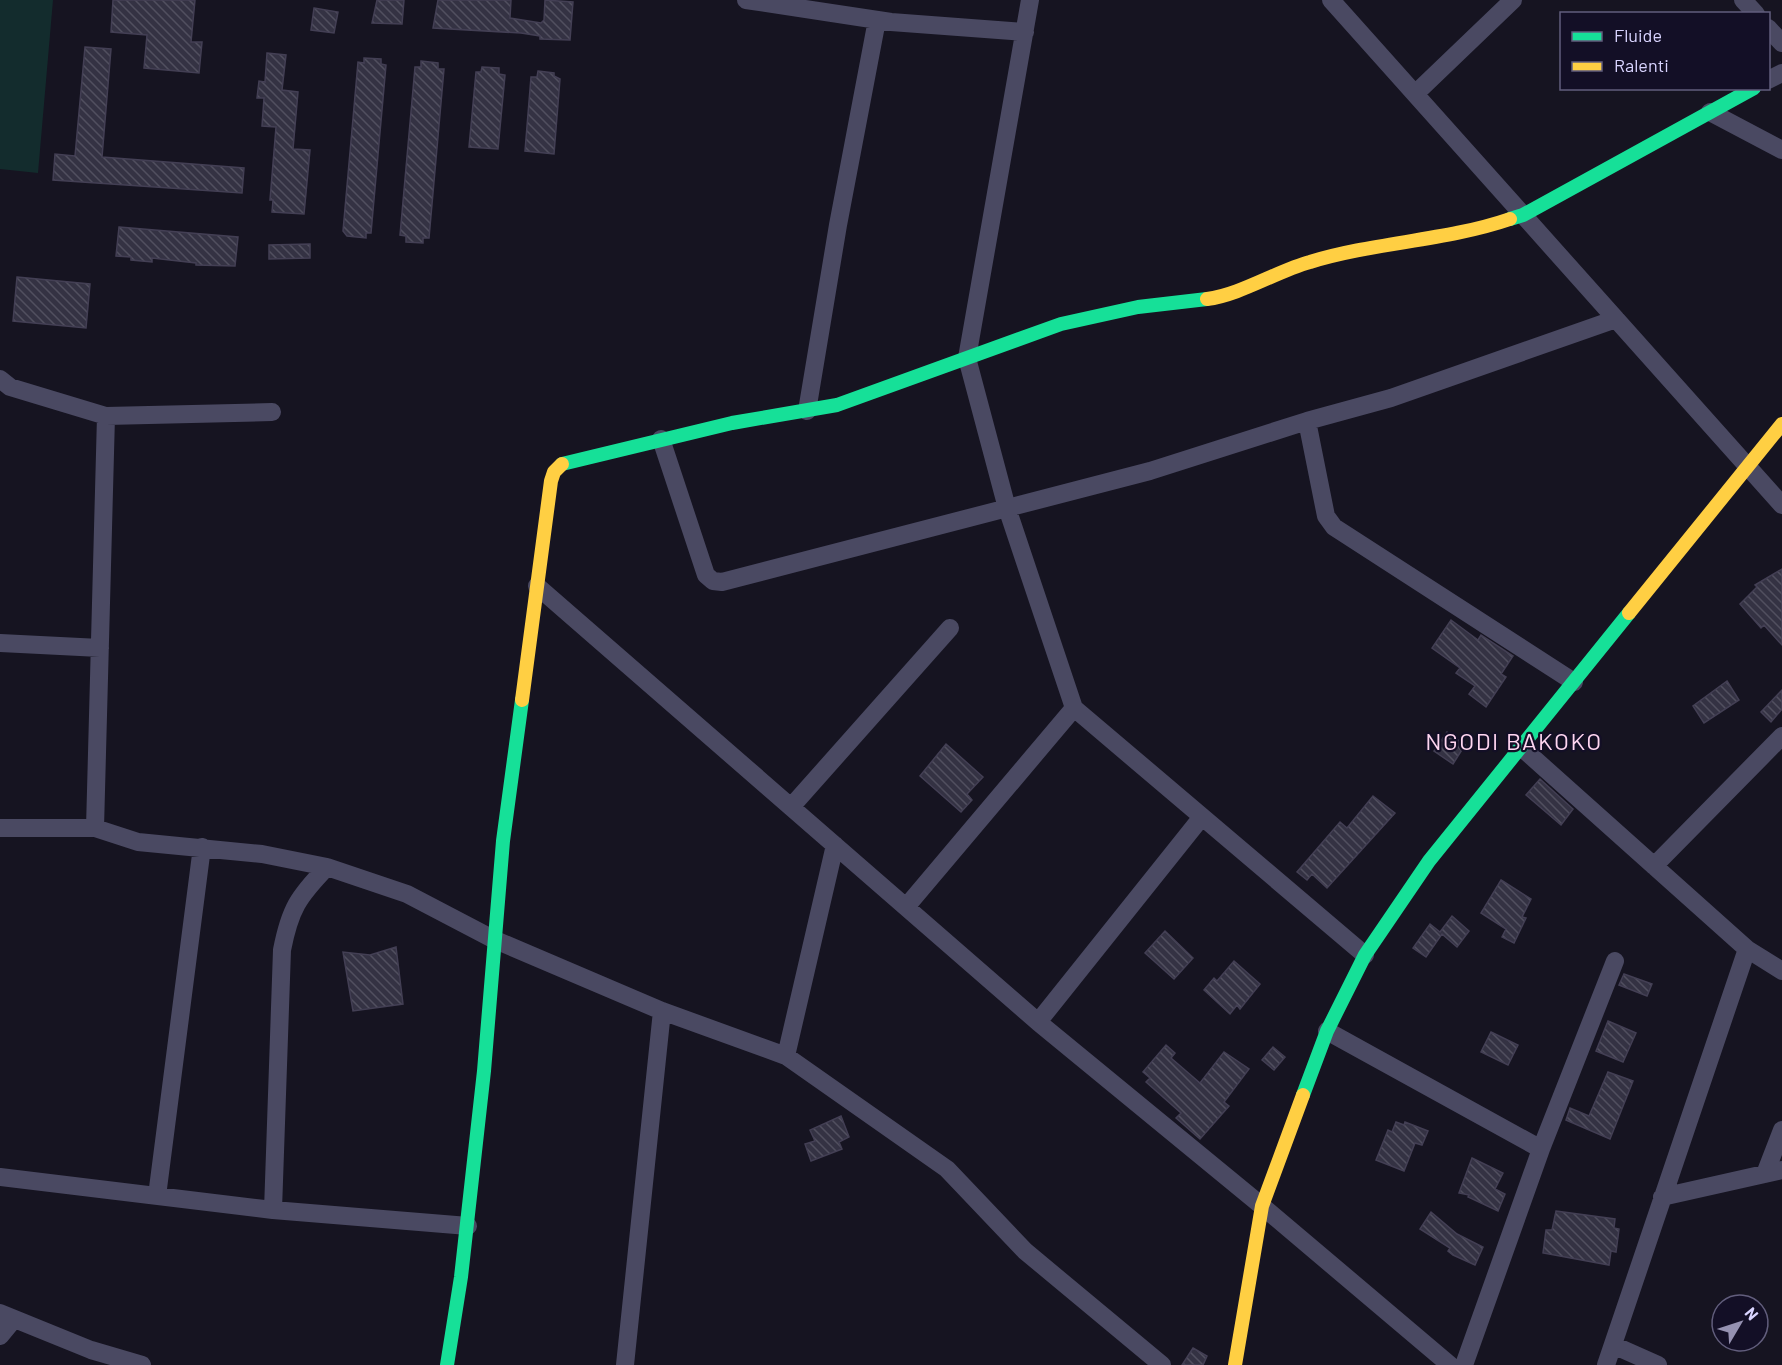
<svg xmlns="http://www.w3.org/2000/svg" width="1782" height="1365" viewBox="0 0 1782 1365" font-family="Barlow,sans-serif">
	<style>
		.grass { fill: #132c2d }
		.building { fill: url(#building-back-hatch); stroke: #433f54; stroke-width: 1.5 }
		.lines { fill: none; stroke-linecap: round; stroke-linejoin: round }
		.street { stroke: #4a4962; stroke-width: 18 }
		.fast { stroke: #16e098; stroke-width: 14 }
		.slow { stroke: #ffcf43; stroke-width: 14 }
		.labels { text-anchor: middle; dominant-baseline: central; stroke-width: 4.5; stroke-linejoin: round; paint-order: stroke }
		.quarter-label { font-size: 24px; letter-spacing: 1.5px; fill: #ffd6f0; stroke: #130f26 }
	</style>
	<defs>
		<pattern id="building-back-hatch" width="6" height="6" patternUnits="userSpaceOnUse" patternTransform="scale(1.5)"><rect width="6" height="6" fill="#343243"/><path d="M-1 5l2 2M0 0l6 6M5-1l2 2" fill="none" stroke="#514f5f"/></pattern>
	</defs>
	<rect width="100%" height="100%" fill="#161421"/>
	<path class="grass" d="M0 0H53L38 173 0 169Z"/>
	<path class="building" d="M113 0H195L191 42H202L199 73 144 68 147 35 111 32Z
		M377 0H404L402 24 372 23Z
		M438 0H511L510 18 541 23 544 20 545 0 573 2 570 40 540 39V36L521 33 433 28Z
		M314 8 338 12 334 33 311 30Z
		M85 47 111 49 102 157 244 168 242 193 53 180 55 154 75 156Z
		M267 53 286 55 282 90 298 92 293 149 310 150 304 214 272 212 273 200H270L276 127 262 126 264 98H257L259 81 265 82Z
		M364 58 381 59V64L386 65 371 233H366V238L347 236 343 231 358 62 364 63Z
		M421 61 438 63V69H444L429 238H423V243L406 242V236L400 235 415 67H421Z
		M482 67 499 68V74L505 75 498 149 469 147 476 72H481Z
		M538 71 554 73V76L560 79 554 154 525 151 531 77H537Z
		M119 227 238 237 235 266 196 265V263L152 258V262L131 260V257L116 256Z
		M310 244V258L269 259V245Z
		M17 277 90 284 86 328 13 321Z
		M1782 569V645L1764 625 1761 628 1740 604 1757 587 1755 585Z
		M1451 620 1478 640 1481 635 1513 656 1501 674 1506 677 1486 707 1469 694 1475 686 1456 673 1460 668 1432 648Z
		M1727 681 1739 700 1704 723 1693 706Z
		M1782 690V709L1771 722 1761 712Z
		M1447 732 1465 745 1453 764 1434 751Z
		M946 744 983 777 967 794 972 800 961 812 920 776Z
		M1540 779 1573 809 1561 825 1526 795Z
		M1373 796 1395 813 1327 888 1312 874 1307 880 1297 872 1340 822 1347 828Z
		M1501 880 1531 899 1522 917 1526 918 1514 943 1502 937 1506 929 1481 913Z
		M1452 916 1469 931 1457 947 1442 934 1426 957 1413 948 1430 924 1440 932Z
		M1165 931 1193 958 1174 979 1145 953Z
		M396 947 403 1004 353 1011 343 952 370 955Z
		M1234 961 1260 984 1240 1009 1237 1005 1230 1014 1204 990 1214 978 1217 981Z
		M1624 974 1652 984 1647 996 1619 985Z
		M1608 1021 1636 1033 1623 1062 1596 1051Z
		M1491 1032 1518 1045 1508 1065 1481 1052Z
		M1166 1045 1175 1053 1171 1058 1200 1083 1224 1052 1249 1069 1224 1102 1229 1106 1200 1139 1176 1118 1181 1113 1146 1082 1150 1078 1143 1072Z
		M1273 1047 1285 1057 1274 1070 1262 1060Z
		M1608 1072 1633 1081 1610 1139 1566 1120 1570 1108 1589 1116Z
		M841 1116 849 1137 839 1142 842 1149 811 1161 805 1144 815 1141 810 1130Z
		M1396 1122 1404 1125 1405 1122 1428 1131 1422 1145 1415 1143 1404 1171 1376 1160 1388 1130 1392 1132Z
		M1472 1158 1503 1173 1495 1189 1505 1194 1498 1211 1468 1197 1469 1195 1459 1193Z
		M1556 1211 1615 1219 1614 1228 1619 1229 1616 1252 1611 1251 1609 1265 1543 1253 1546 1230H1552Z
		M1431 1212 1457 1234 1483 1247 1475 1265 1453 1255 1448 1251 1450 1248 1420 1229Z
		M1193 1348 1207 1356 1203 1365H1182Z"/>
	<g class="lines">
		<path class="street" d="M746 0 891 22 1025 32
			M1331 0 1782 505
			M1743 0 1756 14
			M1768 28 1782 43
			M1768 80 1782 73
			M1415 94 1513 0
			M1710 112 1782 150
			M0 379 10 387 106 416 272 412
			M807 411 838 225 877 20
			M1307 421 1326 516 1334 527 1574 682
			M661 439 706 575 713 581 722 582 1150 471 1307 421 1391 398 1616 319
			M537 586 1038 1022 1262 1206 1450 1365
			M0 643 100 648
			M1074 708 1365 955
			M1521 747 1747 949 1782 971
			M791 807 950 628
			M0 828H95L138 842 262 854 327 867 407 894 493 939 662 1011 786 1056 947 1169 1025 1251 1162 1365
			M95 828 106 416
			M1654 866 1782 736
			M906 907 1074 708 1007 508 967 358 1030 0
			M1038 1022 1201 818
			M1327 1031 1541 1149
			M786 1056 835 845
			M1765 1174 1782 1130
			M0 1177 273 1210 468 1226
			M157 1196 202 847
			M1662 1197 1782 1170
			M273 1210 282 950C290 909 298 897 327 867
			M0 1313 91 1350 142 1365
			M0 1336 14 1319
			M1613 1345 1658 1365
			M625 1365 662 1011
			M1464 1365 1541 1149 1615 961
			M1606 1365 1747 949"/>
		<path class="fast" d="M1510 219 1523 215 1754 88
			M562 464 732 423 837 405 1061 324 1138 307 1207 299
			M1303 1095 1327 1031 1365 955 1429 861 1629 613
			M447 1365 461 1277 484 1071 503 841 522 700"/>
		<path class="slow" d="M1207 299C1240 295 1277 271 1310 262 1375 242 1446 241 1510 219
			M1629 613 1782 424
			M522 700 551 481 554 472 562 464
			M1235 1365 1262 1206 1303 1095"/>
	</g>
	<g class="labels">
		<g class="quarter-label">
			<text x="1514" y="740">NGODI BAKOKO</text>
		</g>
	</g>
	<rect x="1560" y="12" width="210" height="78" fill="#130f26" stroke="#625e7d" stroke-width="1.5"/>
	<rect x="1572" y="32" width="30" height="9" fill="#16e098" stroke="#625e7d" stroke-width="1.5"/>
	<text x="1614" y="42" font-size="18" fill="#d9d4ff">Fluide</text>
	<rect x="1572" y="62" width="30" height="9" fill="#ffcf43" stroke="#625e7d" stroke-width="1.5"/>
	<text x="1614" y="72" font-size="18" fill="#d9d4ff">Ralenti</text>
	<g transform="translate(1740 1323) rotate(51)"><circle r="28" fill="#130f26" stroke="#625e7d" stroke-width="1.5"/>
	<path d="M0-4.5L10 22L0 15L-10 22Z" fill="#9591b1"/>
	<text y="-9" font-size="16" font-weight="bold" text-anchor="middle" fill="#d9d4ff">N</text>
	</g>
</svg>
